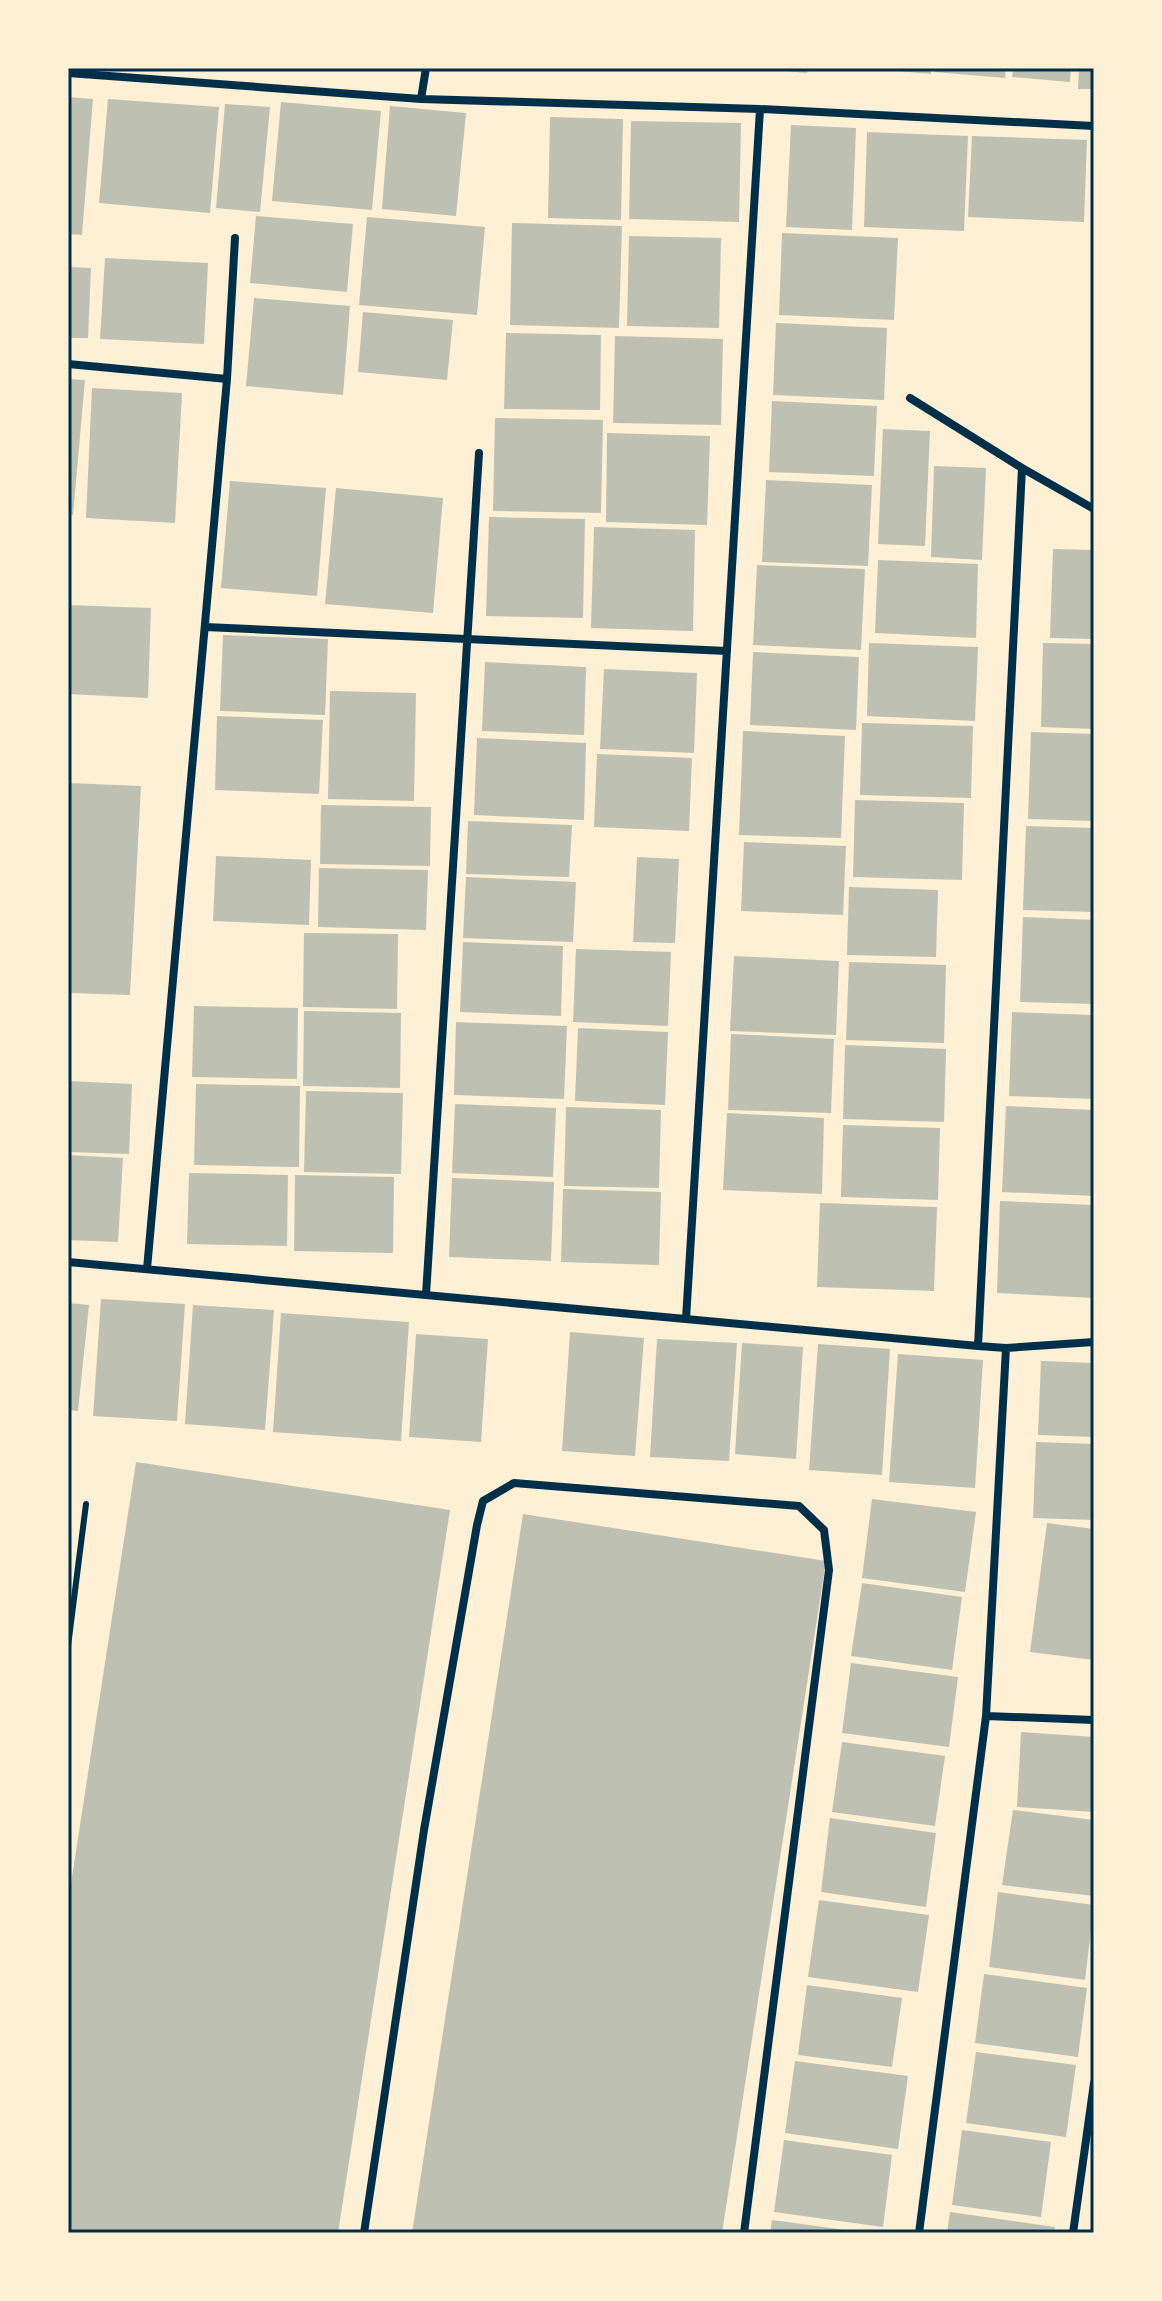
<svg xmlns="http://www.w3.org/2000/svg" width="1162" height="2301" viewBox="0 0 1162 2301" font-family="'Open Sans',sans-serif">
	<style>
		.building { fill: #bec0b2 }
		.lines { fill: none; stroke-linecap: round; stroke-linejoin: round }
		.service { stroke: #003049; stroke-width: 6 }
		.minor { stroke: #003049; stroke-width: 8 }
		.neatline { fill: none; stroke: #003049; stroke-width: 3 }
	</style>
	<rect width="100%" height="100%" fill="#fdf0d5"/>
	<path class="building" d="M775 68H808L807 73 775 70Z
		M887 68H931V74L887 70Z
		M936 68H1006L1005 78 935 72Z
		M1013 68H1071L1070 82 1012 77Z
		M1079 68H1094V89H1078Z
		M68 97 93 99 82 235 68 234Z
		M108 99 219 107 210 213 99 203Z
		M281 102 381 111 372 210 272 201Z
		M225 104 270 107 260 212 216 208Z
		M390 106 466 113 456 216 382 209Z
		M550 117 623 119 621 220 548 218Z
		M631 121 741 123 739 222 629 219Z
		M791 125 856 128 852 230 786 227Z
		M867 132 968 136 964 231 864 227Z
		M972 136 1087 140 1084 222 968 217Z
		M256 216 353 224 347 292 250 283Z
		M367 217 485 227 477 315 359 305Z
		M512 223 622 226 619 328 510 325Z
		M782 233 898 238 894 320 779 315Z
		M629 236 721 238 719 328 627 326Z
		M105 258 208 263 204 344 100 339Z
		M68 267 91 268 88 338H68Z
		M254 298 350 306 343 395 246 386Z
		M363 312 453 320 447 380 358 372Z
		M776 323 887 328 884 400 773 395Z
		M506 333 601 335 600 410 504 409Z
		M615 336 723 339 721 425 613 423Z
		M68 379 85 380 73 515 68 514Z
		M92 388 182 393 175 523 86 518Z
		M772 401 877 406 874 476 769 472Z
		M495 418 603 420 601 513 493 511Z
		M883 429 930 431 925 546 878 544Z
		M607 433 710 436 707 525 606 522Z
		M934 466 986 468 982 560 931 557Z
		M766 480 872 485 868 566 762 562Z
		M230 481 326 488 317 596 221 588Z
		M336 488 443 498 433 613 325 604Z
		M489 517 585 519 583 618 486 616Z
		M594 527 695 530 693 631 591 628Z
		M1053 549 1094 550V639L1050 638Z
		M878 560 978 564 976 638 875 633Z
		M757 565 865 569 861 650 753 645Z
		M68 605 151 608 148 698 68 694Z
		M223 635 328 639 325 715 220 711Z
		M869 643 978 647 975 721 867 716Z
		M1043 643 1094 644V729L1041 727Z
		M753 652 859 657 856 730 750 725Z
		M485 662 586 667 584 735 482 731Z
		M604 669 697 673 694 753 600 749Z
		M330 691 416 693 414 801 328 799Z
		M217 716 323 720 319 794 215 790Z
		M862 723 973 726 971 798 860 795Z
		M743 731 845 736 841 838 739 835Z
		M1031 732 1094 734V821L1028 819Z
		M477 738 586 743 584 820 474 815Z
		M597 754 692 758 689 831 594 827Z
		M68 783 141 786 130 995 68 993Z
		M855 800 964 803 962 880 853 877Z
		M321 805 431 807 430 866 320 864Z
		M468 821 572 825 569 877 466 874Z
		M1026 826 1094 828V912L1023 910Z
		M744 842 846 846 843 915 741 911Z
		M216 856 311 860 309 925 213 921Z
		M637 857 679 859 675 943 633 942Z
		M319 868 428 870 426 930 318 927Z
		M466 877 576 882 573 942 463 938Z
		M849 887 938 890 936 957 847 955Z
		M1023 917 1094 920V1004L1020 1002Z
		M304 933 398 934 397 1009 303 1007Z
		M463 942 563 946 561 1016 460 1012Z
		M576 949 671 952 668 1026 573 1022Z
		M734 956 839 961 836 1035 730 1031Z
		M849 962 946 965 944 1043 846 1040Z
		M194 1006 298 1008 297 1079 192 1077Z
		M304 1011 401 1013 400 1088 303 1086Z
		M1012 1012 1094 1015V1099L1009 1096Z
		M456 1022 567 1026 564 1099 454 1095Z
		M578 1028 668 1032 665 1105 575 1101Z
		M731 1034 834 1039 831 1113 728 1110Z
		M845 1045 946 1049 944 1122 843 1119Z
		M68 1081 132 1084 129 1154 68 1152Z
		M196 1084 300 1086 299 1167 194 1165Z
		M306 1091 403 1093 401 1174 304 1172Z
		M455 1104 556 1108 553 1177 452 1173Z
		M1006 1106 1094 1110V1196L1002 1192Z
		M566 1107 661 1110 659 1188 564 1186Z
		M727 1113 824 1118 822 1194 723 1190Z
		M843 1125 940 1128 938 1200 841 1197Z
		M68 1155 123 1158 118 1242 68 1240Z
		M189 1173 288 1175 287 1246 187 1244Z
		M295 1175 394 1177 393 1253 294 1251Z
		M452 1178 554 1182 551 1261 449 1257Z
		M563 1189 661 1192 659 1265 561 1262Z
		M1000 1201 1094 1205V1298L997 1293Z
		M820 1203 937 1207 934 1291 817 1287Z
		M101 1299 185 1304 177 1421 93 1416Z
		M68 1303 89 1305 78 1411 68 1410Z
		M193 1305 274 1310 265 1430 185 1424Z
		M281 1313 409 1322 401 1441 273 1432Z
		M570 1332 644 1338 635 1456 562 1451Z
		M416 1334 488 1339 481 1442 409 1437Z
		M657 1339 737 1343 729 1461 650 1457Z
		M742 1343 803 1347 796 1459 735 1454Z
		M818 1344 890 1349 882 1475 809 1470Z
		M898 1354 983 1360 975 1488 889 1482Z
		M1041 1361 1094 1363V1437L1038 1435Z
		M1036 1442 1094 1444V1520L1033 1518Z
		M136 1462 450 1510 338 2233H68V1903Z
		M872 1499 976 1512 965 1592 862 1578Z
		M523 1514 826 1561 722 2233H412Z
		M1047 1523 1094 1529V1660L1030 1652Z
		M862 1583 962 1597 952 1670 851 1656Z
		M851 1663 958 1677 949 1747 842 1733Z
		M1021 1732 1094 1737V1812L1017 1807Z
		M842 1742 945 1756 935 1826 832 1812Z
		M1013 1810 1094 1820V1896L1002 1885Z
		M830 1818 936 1833 926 1907 821 1892Z
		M998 1892 1094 1905 1085 1980 989 1967Z
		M819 1900 929 1915 918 1992 808 1977Z
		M984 1974 1087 1988 1078 2057 975 2043Z
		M807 1985 902 1998 892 2067 798 2055Z
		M976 2052 1076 2065 1066 2137 966 2123Z
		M795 2061 908 2076 898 2149 785 2133Z
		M962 2130 1051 2142 1041 2217 952 2205Z
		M784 2140 892 2155 883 2227 774 2212Z
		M950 2212 1055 2227 1054 2233H947Z
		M772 2220 853 2231V2233H770Z"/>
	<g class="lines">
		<path class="service" d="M68 1441V1443
			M68 1646 86 1504"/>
		<path class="minor" d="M68 73 421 99 760 109 1094 126
			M421 99 426 68
			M68 364 227 379 235 238
			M910 398 1022 468
			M205 627 727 651
			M68 1262 978 1346 1006 1348 1094 1342
			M147 1269 227 379
			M426 1295 479 453
			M686 1319 760 109
			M978 1346 1022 468 1094 509
			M986 1716 1094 1720
			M364 2233 424 1830 477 1525 483 1501 514 1483 799 1506 824 1530 829 1570 744 2233
			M919 2233 986 1716 1006 1348
			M1073 2233 1094 2083"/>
	</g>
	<rect width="1162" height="2301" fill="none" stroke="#fdf0d5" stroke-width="140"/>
	<rect x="70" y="70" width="1022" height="2161" class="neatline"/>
</svg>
